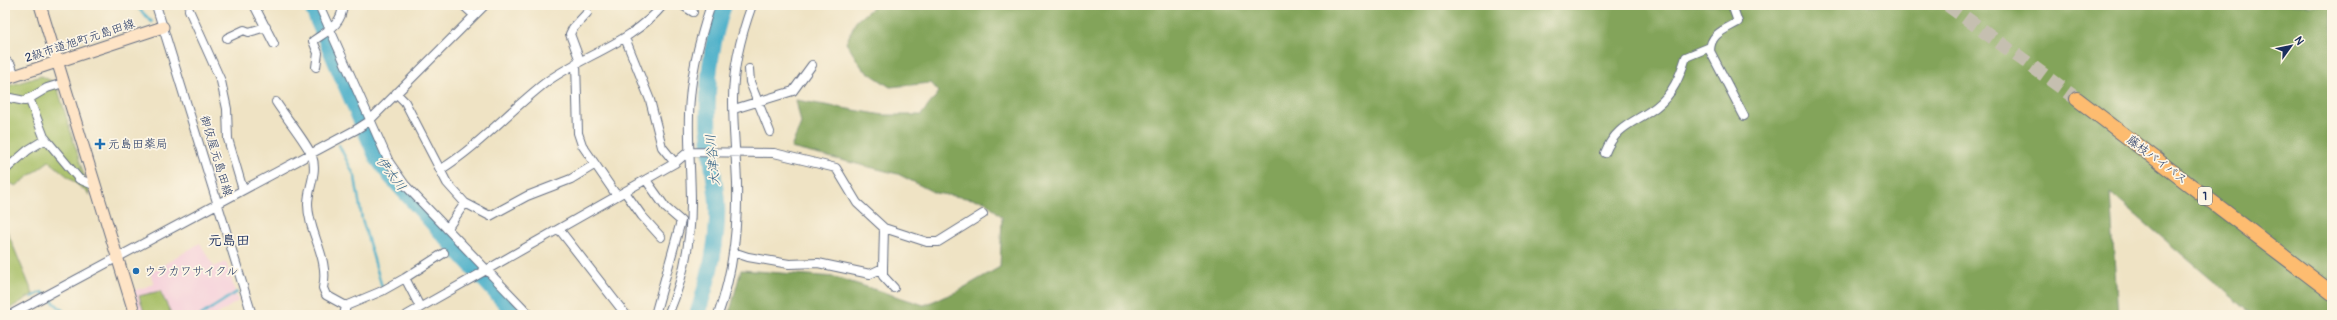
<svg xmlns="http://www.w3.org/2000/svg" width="2337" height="320" viewBox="0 0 2337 320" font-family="Pangolin,'Klee One',sans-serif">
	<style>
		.built { fill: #f5cfda }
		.green { fill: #a4bd64; stroke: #607661 }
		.forest { fill: #83a45a; stroke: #4f6a5c }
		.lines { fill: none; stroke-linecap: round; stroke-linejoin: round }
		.stream { stroke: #49afc9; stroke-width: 2.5 }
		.river { stroke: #49afc9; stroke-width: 16 }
		.highway-tunnel { stroke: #c5bfb0; stroke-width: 14; stroke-dasharray: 14 7; stroke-linecap: butt }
		.street-casing { stroke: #656e82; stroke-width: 10 }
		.secondary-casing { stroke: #656e82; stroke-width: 13 }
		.highway-casing { stroke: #656e82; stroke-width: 16 }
		.street { stroke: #fff; stroke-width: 8 }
		.secondary { stroke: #fee4c6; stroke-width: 11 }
		.highway { stroke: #fdbc70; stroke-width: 14 }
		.poi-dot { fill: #1f6fb2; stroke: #fcf5e5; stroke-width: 1.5 }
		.labels { text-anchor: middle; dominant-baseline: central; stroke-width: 3.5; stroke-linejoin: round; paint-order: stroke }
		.shield { fill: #fcf5e5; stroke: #5e6a86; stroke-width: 1 }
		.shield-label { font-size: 11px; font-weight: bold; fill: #1b2f5e }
		.street-label { font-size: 12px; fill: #1b2f5e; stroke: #fcf5e5 }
		.poi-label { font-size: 12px; fill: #1b2f5e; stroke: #fcf5e5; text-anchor: start }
		.water-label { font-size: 13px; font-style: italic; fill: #2b5c83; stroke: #fcf5e5 }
		.quarter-label { font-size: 14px; font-weight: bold; fill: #1b2f5e; stroke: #fcf5e5 }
	</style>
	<rect width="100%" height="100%" fill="#fcf5e5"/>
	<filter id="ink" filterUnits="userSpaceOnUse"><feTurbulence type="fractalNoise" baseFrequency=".025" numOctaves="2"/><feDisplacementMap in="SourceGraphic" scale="8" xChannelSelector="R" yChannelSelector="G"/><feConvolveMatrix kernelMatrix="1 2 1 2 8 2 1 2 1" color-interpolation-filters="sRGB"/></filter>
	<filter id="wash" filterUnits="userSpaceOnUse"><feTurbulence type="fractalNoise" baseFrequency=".012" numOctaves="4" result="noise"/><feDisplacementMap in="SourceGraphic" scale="16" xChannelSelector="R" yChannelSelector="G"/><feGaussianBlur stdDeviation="0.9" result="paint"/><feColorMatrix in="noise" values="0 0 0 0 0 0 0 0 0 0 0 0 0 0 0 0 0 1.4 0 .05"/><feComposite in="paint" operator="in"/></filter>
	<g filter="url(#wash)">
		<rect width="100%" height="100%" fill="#efe3c4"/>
		<path class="built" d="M200 243 214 267 226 262 238 301 216 315H140L133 291 154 284 150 273Z"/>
		<path class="green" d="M41 76 56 83 90 195 49 161 16 186 10 183 5 187V87Z
			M5 226 33 294 6 311 5 310Z
			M160 291 172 315H145L139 296Z"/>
		<path class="forest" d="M876 5H2332V315H2253L2110 193 2118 315H729L741 270 835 277 924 305 956 292 1000 267 1002 217 985 201 935 193 898 174 791 148 801 123 796 100 883 115H921L939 92 931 83 890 87 863 69 846 43 856 21Z"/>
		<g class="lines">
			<path class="stream" d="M135 5 152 22
				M339 145 355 177 362 219 382 287
				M32 297 42 292 68 315
				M201 315 237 292"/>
			<path class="river" d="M311 5 377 158 391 177 516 315
				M697 315C709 278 719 241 717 201 715 183 712 165 710 147 705 99 708 51 724 5"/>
		</g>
	</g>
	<g filter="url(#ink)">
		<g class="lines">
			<path class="highway-tunnel" d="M1948 5 2077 99"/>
			<g class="street-casing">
				<path id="street" d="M156 5 252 315
					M254 5 274 44
					M319 5 389 162 405 185 530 315
					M463 5 474 15
					M682 5 693 12
					M1732 5 1738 22C1724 30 1710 34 1710 51L1744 116
					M189 10 221 81 227 109 228 139 243 190
					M227 38 244 30 249 32 266 27
					M625 38 650 100 662 147 675 163
					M5 60 11 65 15 76
					M580 61 570 34 573 28 587 13
					M576 63 578 133 582 145 617 196
					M316 67 318 53 313 41C327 31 342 25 343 5
					M749 69 750 82 770 132
					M396 93 405 102 447 183 465 203 490 216 527 196 571 179 594 165
					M5 97 25 101 47 88 60 84
					M29 98 44 137 79 179 91 184
					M276 102C284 115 307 143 312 156 318 173 308 187 308 204 308 233 330 257 323 288L326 295 346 306 382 291 405 278 420 307
					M734 109 793 91 812 65
					M1605 153C1616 125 1635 123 1656 107 1673 94 1680 76 1686 57L1710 47
					M5 170 28 150 46 139
					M440 170C479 146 509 111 545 83 583 55 632 43 663 5
					M646 180 666 208 681 221 655 315
					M625 192 642 216 661 237
					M447 229 465 203
					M559 229 626 315
					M733 252 748 257 789 264 818 263 870 274 883 268 884 228
					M883 268V276L894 288
					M405 278 444 253
					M10 315 357 129 368 122 485 5
					M344 315 346 306
					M407 315 675 163 688 152 774 153 836 168 857 203 884 228 927 242H938L983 214
					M668 315C683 280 691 241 691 203 691 173 688 144 689 115 690 78 699 40 711 5
					M718 315C733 273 738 227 737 183 736 155 733 128 733 100 733 68 741 35 752 5"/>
			</g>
			<g class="secondary-casing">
				<path id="secondary" d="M40 5 135 315
					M5 79 163 27"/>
			</g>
			<g class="highway-casing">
				<path id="highway" d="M2077 99 2332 293"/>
			</g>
			<use href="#street" class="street"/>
			<use href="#secondary" class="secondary"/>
			<use href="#highway" class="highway"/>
		</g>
	</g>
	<g class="poi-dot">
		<path d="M98 138h4v4h4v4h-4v4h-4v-4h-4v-4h4z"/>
		<circle cx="136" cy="271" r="4"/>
	</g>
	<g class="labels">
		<rect class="shield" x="2198" y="187" width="14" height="18" rx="3"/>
		<g class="shield-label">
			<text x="2205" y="196">1</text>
		</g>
		<g class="street-label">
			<text transform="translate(80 41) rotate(-18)">2級市道旭町元島田線</text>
			<text transform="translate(216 156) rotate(73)">御仮屋元島田線</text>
			<text transform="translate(2157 160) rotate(37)">藤枝バイパス</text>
		</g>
		<g class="poi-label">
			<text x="108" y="144">元島田薬局</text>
			<text x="144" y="271">ウラカワサイクル</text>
		</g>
		<g class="water-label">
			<text transform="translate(713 160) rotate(-95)">大津谷川</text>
			<text transform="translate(391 174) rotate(53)">伊太川</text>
		</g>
		<g class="quarter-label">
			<text x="229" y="240">元島田</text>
		</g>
	</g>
	<rect width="2337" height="320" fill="none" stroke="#fcf5e5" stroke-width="20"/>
	<g transform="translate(2291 46) rotate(57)" stroke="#fcf5e5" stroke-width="3" paint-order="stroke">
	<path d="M0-3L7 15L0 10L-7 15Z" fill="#1b2f5e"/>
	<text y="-6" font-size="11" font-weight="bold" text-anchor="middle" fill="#1b2f5e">N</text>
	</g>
</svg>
